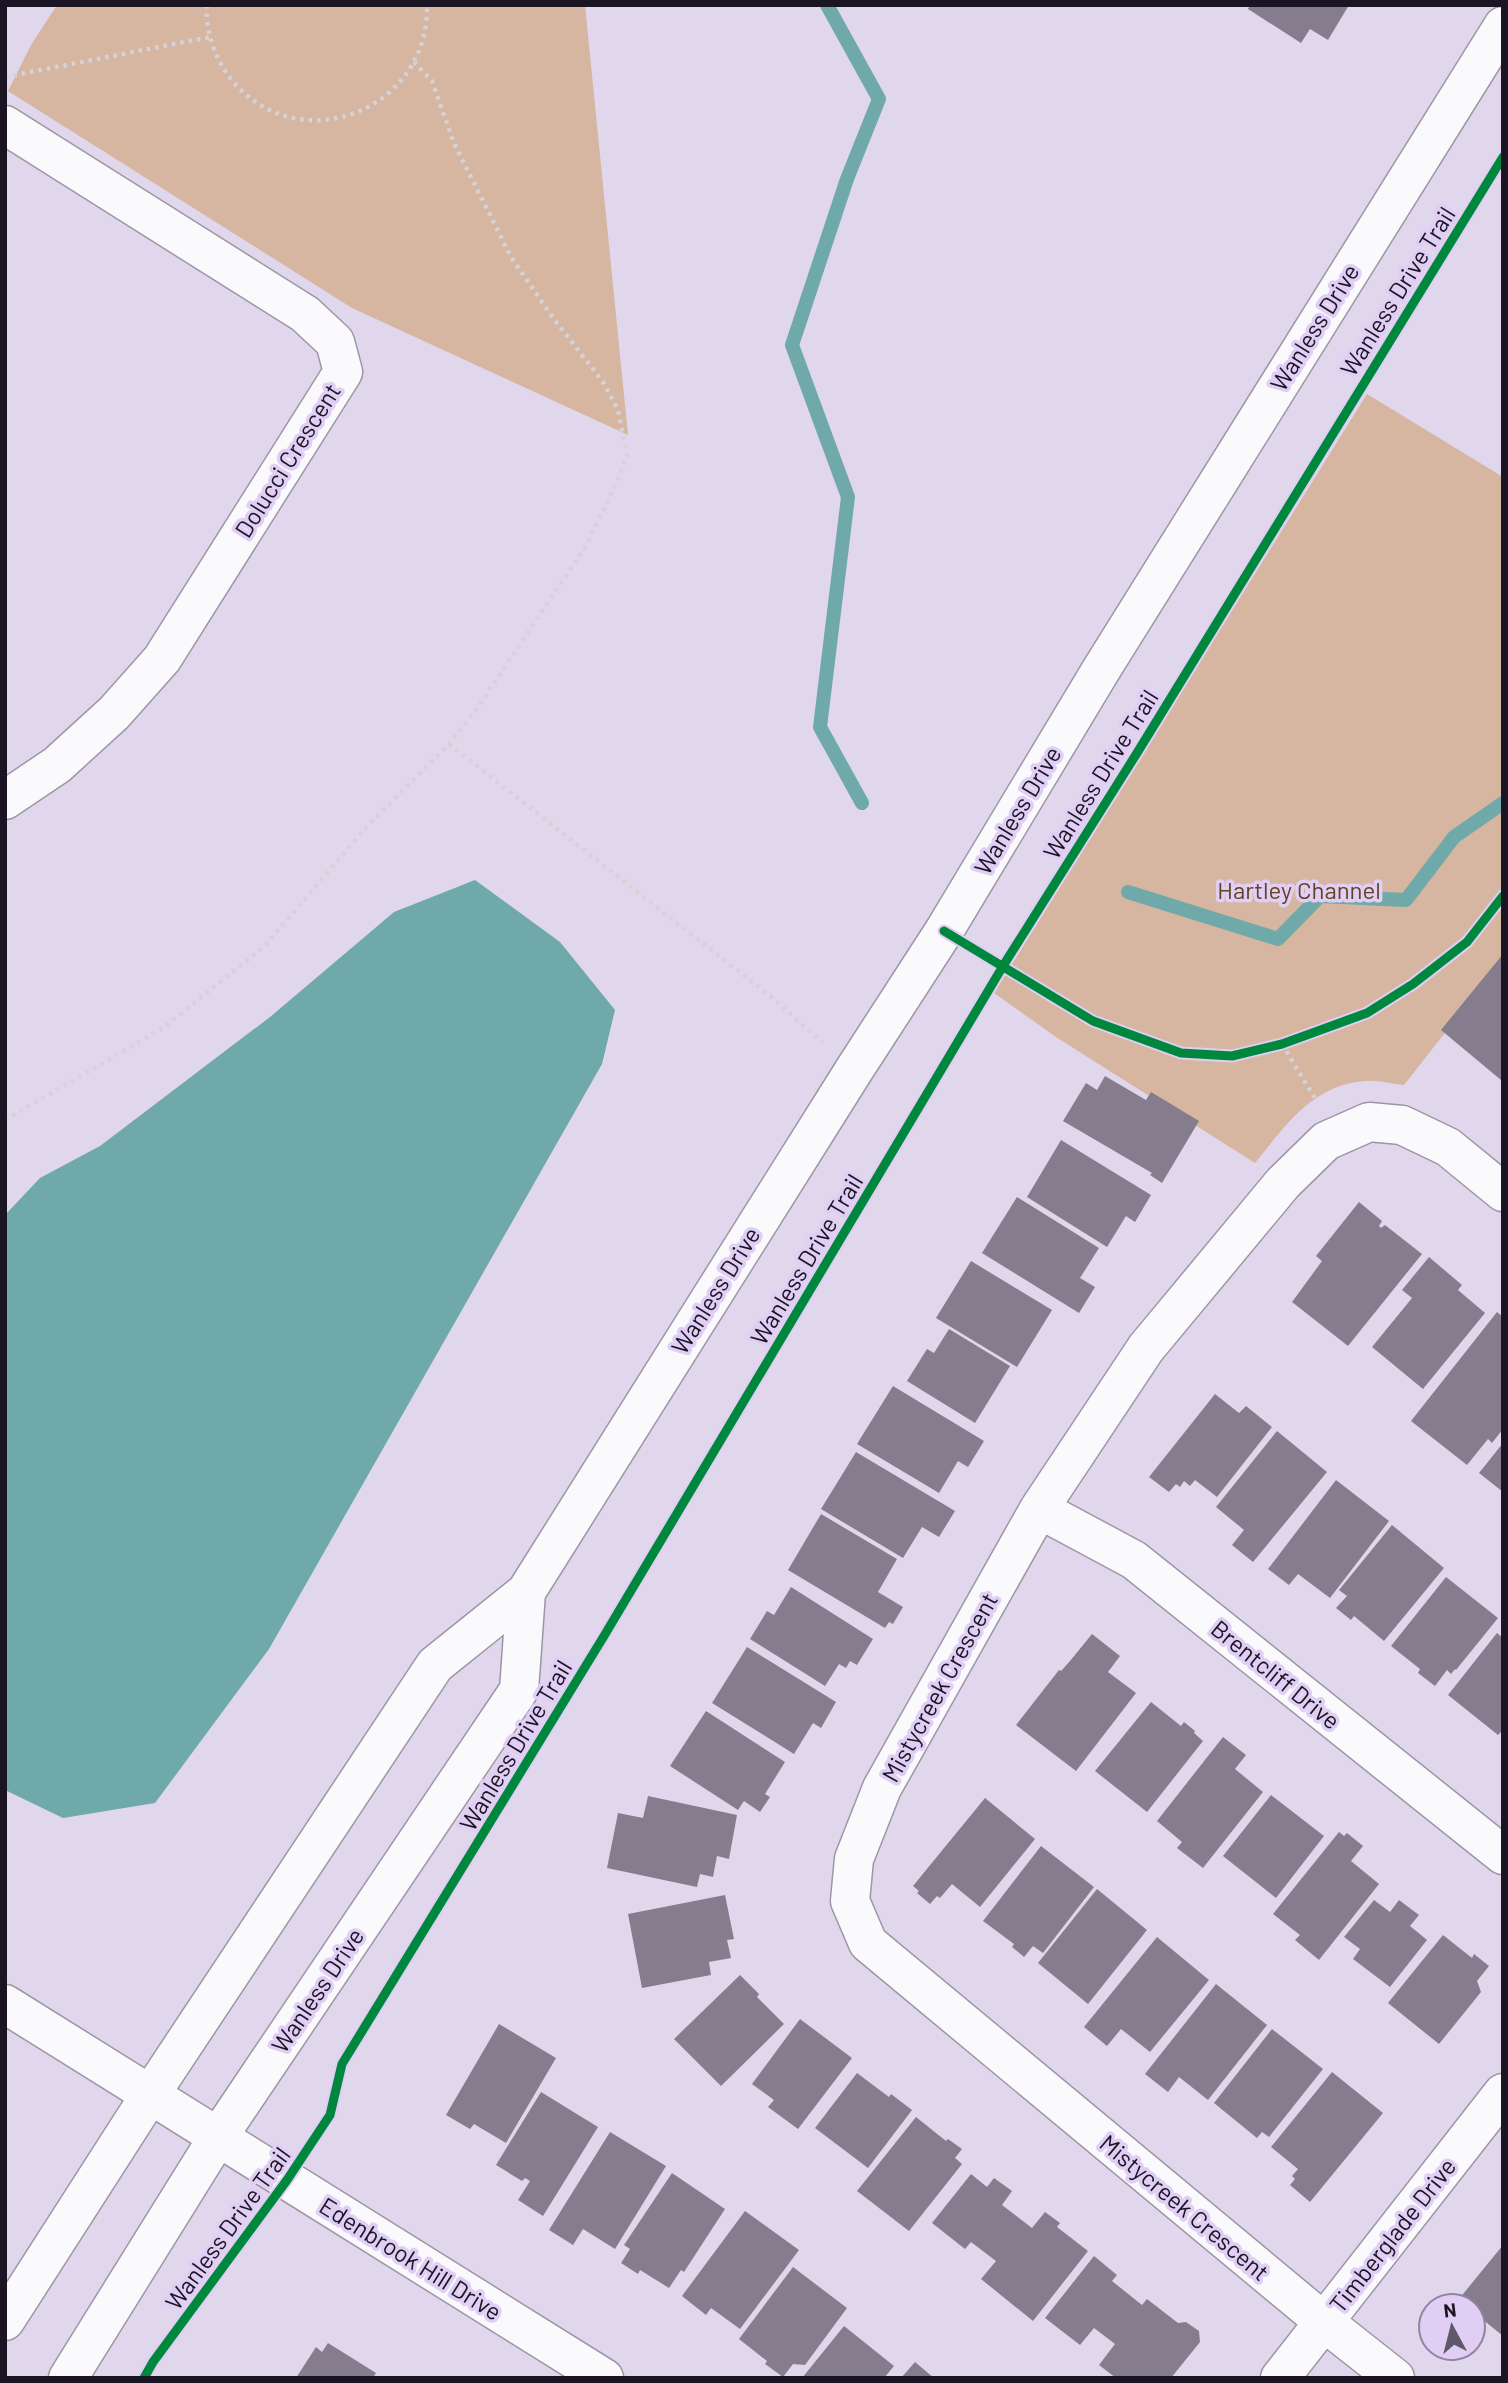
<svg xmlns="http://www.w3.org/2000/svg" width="1508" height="2383" viewBox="0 0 1508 2383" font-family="Barlow,sans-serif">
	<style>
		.green { fill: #d6b5a1 }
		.water { fill: #70a9a9 }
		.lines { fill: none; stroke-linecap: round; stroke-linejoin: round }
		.stream { stroke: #70a9a9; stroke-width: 14 }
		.building { fill: #857d8d }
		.minor-casing { stroke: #9d96a5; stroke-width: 41 }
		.tertiary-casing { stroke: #9d96a5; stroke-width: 41 }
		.secondary-casing { stroke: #9d96a5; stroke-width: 41 }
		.path { stroke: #d5d2d8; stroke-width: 4.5; stroke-dasharray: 3.5 5; stroke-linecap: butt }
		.minor { stroke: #faf9fc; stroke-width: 38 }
		.tertiary { stroke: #faf9fc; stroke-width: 38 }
		.secondary { stroke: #faf9fc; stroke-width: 38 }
		.cycleway-casing { stroke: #e0cef5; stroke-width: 13 }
		.cycleway { stroke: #00873e; stroke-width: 9 }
		.labels { text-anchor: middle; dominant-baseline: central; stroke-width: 7; stroke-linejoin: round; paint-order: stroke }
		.street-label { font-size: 24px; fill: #1b1523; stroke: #e0cef5 }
		.park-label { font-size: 24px; fill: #62421f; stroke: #e0cef5 }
	</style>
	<rect width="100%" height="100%" fill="#e1d7ec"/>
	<path class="green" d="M57 5H585L628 435 352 308 8 91 31 45Z
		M1367 394 1503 477V959L1404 1085C1392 1084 1378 1080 1366 1081 1313 1084 1285 1126 1255 1163L1056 1037 994 993Z"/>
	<path class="water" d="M475 880 560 942 615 1010 602 1064 269 1649 155 1803 63 1818 5 1790V1215L40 1178 100 1146 270 1017 394 912Z"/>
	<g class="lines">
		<path class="stream" d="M827 5 879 99 847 179 792 345 848 497 820 727 862 803
			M1128 892 1278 939 1320 896 1406 900 1454 837 1503 803"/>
	</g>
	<path class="building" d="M1250 5H1349L1328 40 1310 29 1301 43 1248 9Z
		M1503 954V1077L1501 1080 1441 1030Z
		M1105 1076 1146 1100 1151 1092 1199 1121 1162 1183 1150 1175 1152 1173 1063 1121 1086 1083 1097 1090Z
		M1061 1140 1151 1195 1135 1222 1126 1216 1107 1247 1027 1197Z
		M1017 1197 1099 1248 1080 1278 1095 1287 1079 1313 982 1253Z
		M1359 1202 1382 1221 1379 1226 1381 1228 1385 1225 1422 1254 1348 1346 1292 1302 1322 1261 1316 1256Z
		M1429 1257 1462 1285 1458 1290 1485 1313 1423 1389 1372 1347 1412 1298 1402 1290Z
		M971 1261 1052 1310 1017 1367 936 1318Z
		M1497 1312 1503 1317V1429L1492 1443 1488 1439 1467 1465 1411 1421Z
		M949 1329 1010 1366 975 1423 907 1381 927 1349 934 1353Z
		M893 1386 984 1441 968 1467 958 1461 939 1493 857 1444Z
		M1215 1394 1239 1413 1246 1406 1272 1427 1217 1497 1195 1480 1190 1486 1184 1481 1180 1487 1176 1484 1169 1492 1149 1477Z
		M1277 1431 1327 1472 1253 1562 1232 1545 1244 1530 1216 1507Z
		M1503 1443V1492L1479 1473Z
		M856 1452 955 1511 939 1537 922 1527 903 1558 821 1509Z
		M1336 1480 1389 1521 1330 1598 1298 1574 1289 1585 1268 1569Z
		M821 1514 897 1559 878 1592 903 1607 893 1624 889 1622 885 1628 788 1570Z
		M1392 1525 1444 1568 1384 1641 1354 1616 1351 1620 1336 1608 1347 1596 1339 1590Z
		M1446 1577 1498 1618 1456 1670 1455 1669 1451 1674 1447 1670 1435 1686 1418 1673 1420 1669 1391 1646Z
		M791 1587 873 1639 857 1665 850 1661 846 1668 839 1664 825 1686 750 1639 767 1611 774 1615Z
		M1497 1633 1503 1638V1730L1498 1735 1448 1695Z
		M1092 1634 1120 1656 1108 1672 1136 1693 1076 1771 1016 1725 1059 1670 1061 1671 1070 1661Z
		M747 1647 836 1702 821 1728 813 1723 794 1754 712 1703Z
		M1151 1702 1181 1726 1184 1722 1195 1731 1194 1733 1203 1741 1147 1812 1095 1771Z
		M706 1711 785 1762 765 1794 770 1797 760 1812 744 1801 738 1810 670 1766Z
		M1223 1737 1246 1755 1235 1769 1263 1792 1203 1868 1177 1848 1182 1842 1157 1821Z
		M1271 1795 1324 1836 1276 1898 1223 1856Z
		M648 1796 737 1815 729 1859 717 1856 713 1877 700 1874 697 1887 607 1868 618 1813 643 1818Z
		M985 1798 1035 1839 980 1907 952 1884 940 1898 937 1896 930 1904 917 1893 919 1891 913 1886Z
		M1339 1832 1344 1836 1347 1833 1363 1846 1351 1861 1379 1884 1319 1960 1295 1940 1300 1935 1273 1914Z
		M1041 1846 1094 1887 1043 1953 1033 1946 1024 1957 1012 1947 1014 1944 983 1921Z
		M1097 1889 1147 1930 1088 2004 1038 1963Z
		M725 1895 734 1939 727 1940 731 1958 709 1962 711 1975 642 1988 628 1914Z
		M1374 1900 1390 1912 1399 1900 1419 1915 1410 1926 1427 1940 1390 1987 1353 1959 1360 1949 1344 1937Z
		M1443 1935 1472 1958 1474 1954 1489 1966 1477 1981 1481 1992 1439 2044 1388 2003Z
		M1157 1937 1209 1980 1150 2052 1121 2029 1107 2046 1084 2027Z
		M740 1975 759 1994 757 1997 784 2024 721 2086 674 2039Z
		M1216 1984 1267 2025 1208 2100 1179 2077 1168 2092 1145 2074Z
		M800 2019 852 2058 798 2129 768 2107 774 2100 752 2084Z
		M499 2024 556 2058 506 2143 474 2124 470 2129 446 2115Z
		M1272 2029 1323 2069 1269 2137 1262 2132 1257 2138 1214 2103Z
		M1332 2072 1383 2113 1310 2202 1290 2185 1295 2179 1292 2176 1298 2169 1271 2147Z
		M857 2073 889 2097 891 2094 912 2110 868 2168 815 2128Z
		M541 2092 598 2127 543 2216 518 2200 530 2181 525 2178 522 2181 496 2165Z
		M916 2117 946 2141 948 2139 962 2149 955 2158 962 2164 909 2231 857 2191Z
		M610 2132 666 2166 615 2249 583 2229 573 2245 549 2230Z
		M672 2173 725 2209 684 2272 681 2270 669 2288 640 2270 638 2274 621 2263 630 2249 624 2245Z
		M971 2174 987 2187 994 2178 1012 2191 1002 2205 1032 2228 1045 2212 1060 2223 1057 2227 1088 2251 1033 2321 981 2279 996 2261 971 2242 965 2249 932 2223Z
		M745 2211 799 2250 740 2329 711 2308 706 2315 682 2296Z
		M1503 2245V2336L1482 2319 1473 2318V2306H1460L1459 2299Z
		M1094 2256 1117 2275 1112 2281 1142 2305 1147 2299 1178 2323 1186 2322 1199 2331 1200 2342 1171 2378H1116L1099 2365 1115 2344 1094 2328 1080 2345 1045 2318Z
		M793 2267 847 2308 805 2365 793 2364 783 2377 765 2364 767 2361 739 2339Z
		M844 2326 894 2366 884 2378H802Z
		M328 2343 376 2373 373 2378H296L316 2347 322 2352Z
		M915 2362 934 2378H901Z"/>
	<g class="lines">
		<g class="minor-casing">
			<path id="minor" d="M5 125 305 314 335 342 343 372 162 659 114 713 57 765 5 800
				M1039 1509 1134 1560 1503 1855
				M1280 2378 1503 2093
				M1395 2378 1324 2322 868 1943 850 1901 854 1859 882 1788 1039 1509 1146 1348 1283 1183 1326 1141 1369 1122 1402 1125 1448 1147 1503 1192"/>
		</g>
		<g class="tertiary-casing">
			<path id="tertiary" d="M5 2004 604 2378"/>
		</g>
		<g class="secondary-casing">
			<path id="secondary" d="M5 2321 150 2095 435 1665 526 1592 854 1070 944 931 1101 670 1503 26
				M68 2378 218 2137 519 1690 526 1592"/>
		</g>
		<path class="path" d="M207 5C205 28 213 52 225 71 288 164 429 116 427 5
			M5 77 210 37
			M449 744 770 996 823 1043
			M979 952 1093 1021 1181 1053 1232 1056 1282 1044 1367 1013 1413 984 1467 942 1503 896
			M1282 1044 1316 1100
			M5 1120 163 1028 264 947 368 825 449 744 476 710 586 546 618 479 627 455 618 410 603 382 553 318 511 257 454 143 432 81 414 62"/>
		<use href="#minor" class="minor"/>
		<use href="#tertiary" class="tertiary"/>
		<use href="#secondary" class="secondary"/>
		<g class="cycleway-casing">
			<path id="cycleway" d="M944 931 1093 1021 1181 1053 1232 1056 1282 1044 1367 1013 1413 984 1467 942 1503 896
				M144 2378 153 2362 287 2180 330 2115 342 2064 604 1636 1003 966 1137 753 1503 157"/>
		</g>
		<use href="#cycleway" class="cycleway"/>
	</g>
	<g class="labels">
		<g class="street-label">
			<text transform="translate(1397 291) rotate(-58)">Wanless Drive Trail</text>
			<text transform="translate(1314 327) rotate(-58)">Wanless Drive</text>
			<text transform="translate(287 460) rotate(-58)">Dolucci Crescent</text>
			<text transform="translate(1100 774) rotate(-58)">Wanless Drive Trail</text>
			<text transform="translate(1017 810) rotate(-59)">Wanless Drive</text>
			<text transform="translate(806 1259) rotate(-59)">Wanless Drive Trail</text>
			<text transform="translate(715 1290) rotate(-58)">Wanless Drive</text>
			<text transform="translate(1276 1674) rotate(39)">Brentcliff Drive</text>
			<text transform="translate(939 1687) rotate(-61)">Mistycreek Crescent</text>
			<text transform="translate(515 1745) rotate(-59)">Wanless Drive Trail</text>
			<text transform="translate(317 1990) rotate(-56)">Wanless Drive</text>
			<text transform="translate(1185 2207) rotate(40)">Mistycreek Crescent</text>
			<text transform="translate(227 2228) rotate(-54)">Wanless Drive Trail</text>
			<text transform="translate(1392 2235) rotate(-52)">Timberglade Drive</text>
			<text transform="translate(411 2258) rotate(32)">Edenbrook Hill Drive</text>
		</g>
		<g class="park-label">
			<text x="1299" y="889">Hartley Channel</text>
		</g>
	</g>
	<rect width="1508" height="2383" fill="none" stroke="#1b1523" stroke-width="14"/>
	<g transform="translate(1452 2327) rotate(353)"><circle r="33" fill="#e0cef5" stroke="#9184a1" stroke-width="2"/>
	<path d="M0-5L12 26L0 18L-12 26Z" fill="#605969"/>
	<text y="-10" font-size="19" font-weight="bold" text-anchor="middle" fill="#1b1523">N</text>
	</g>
</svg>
